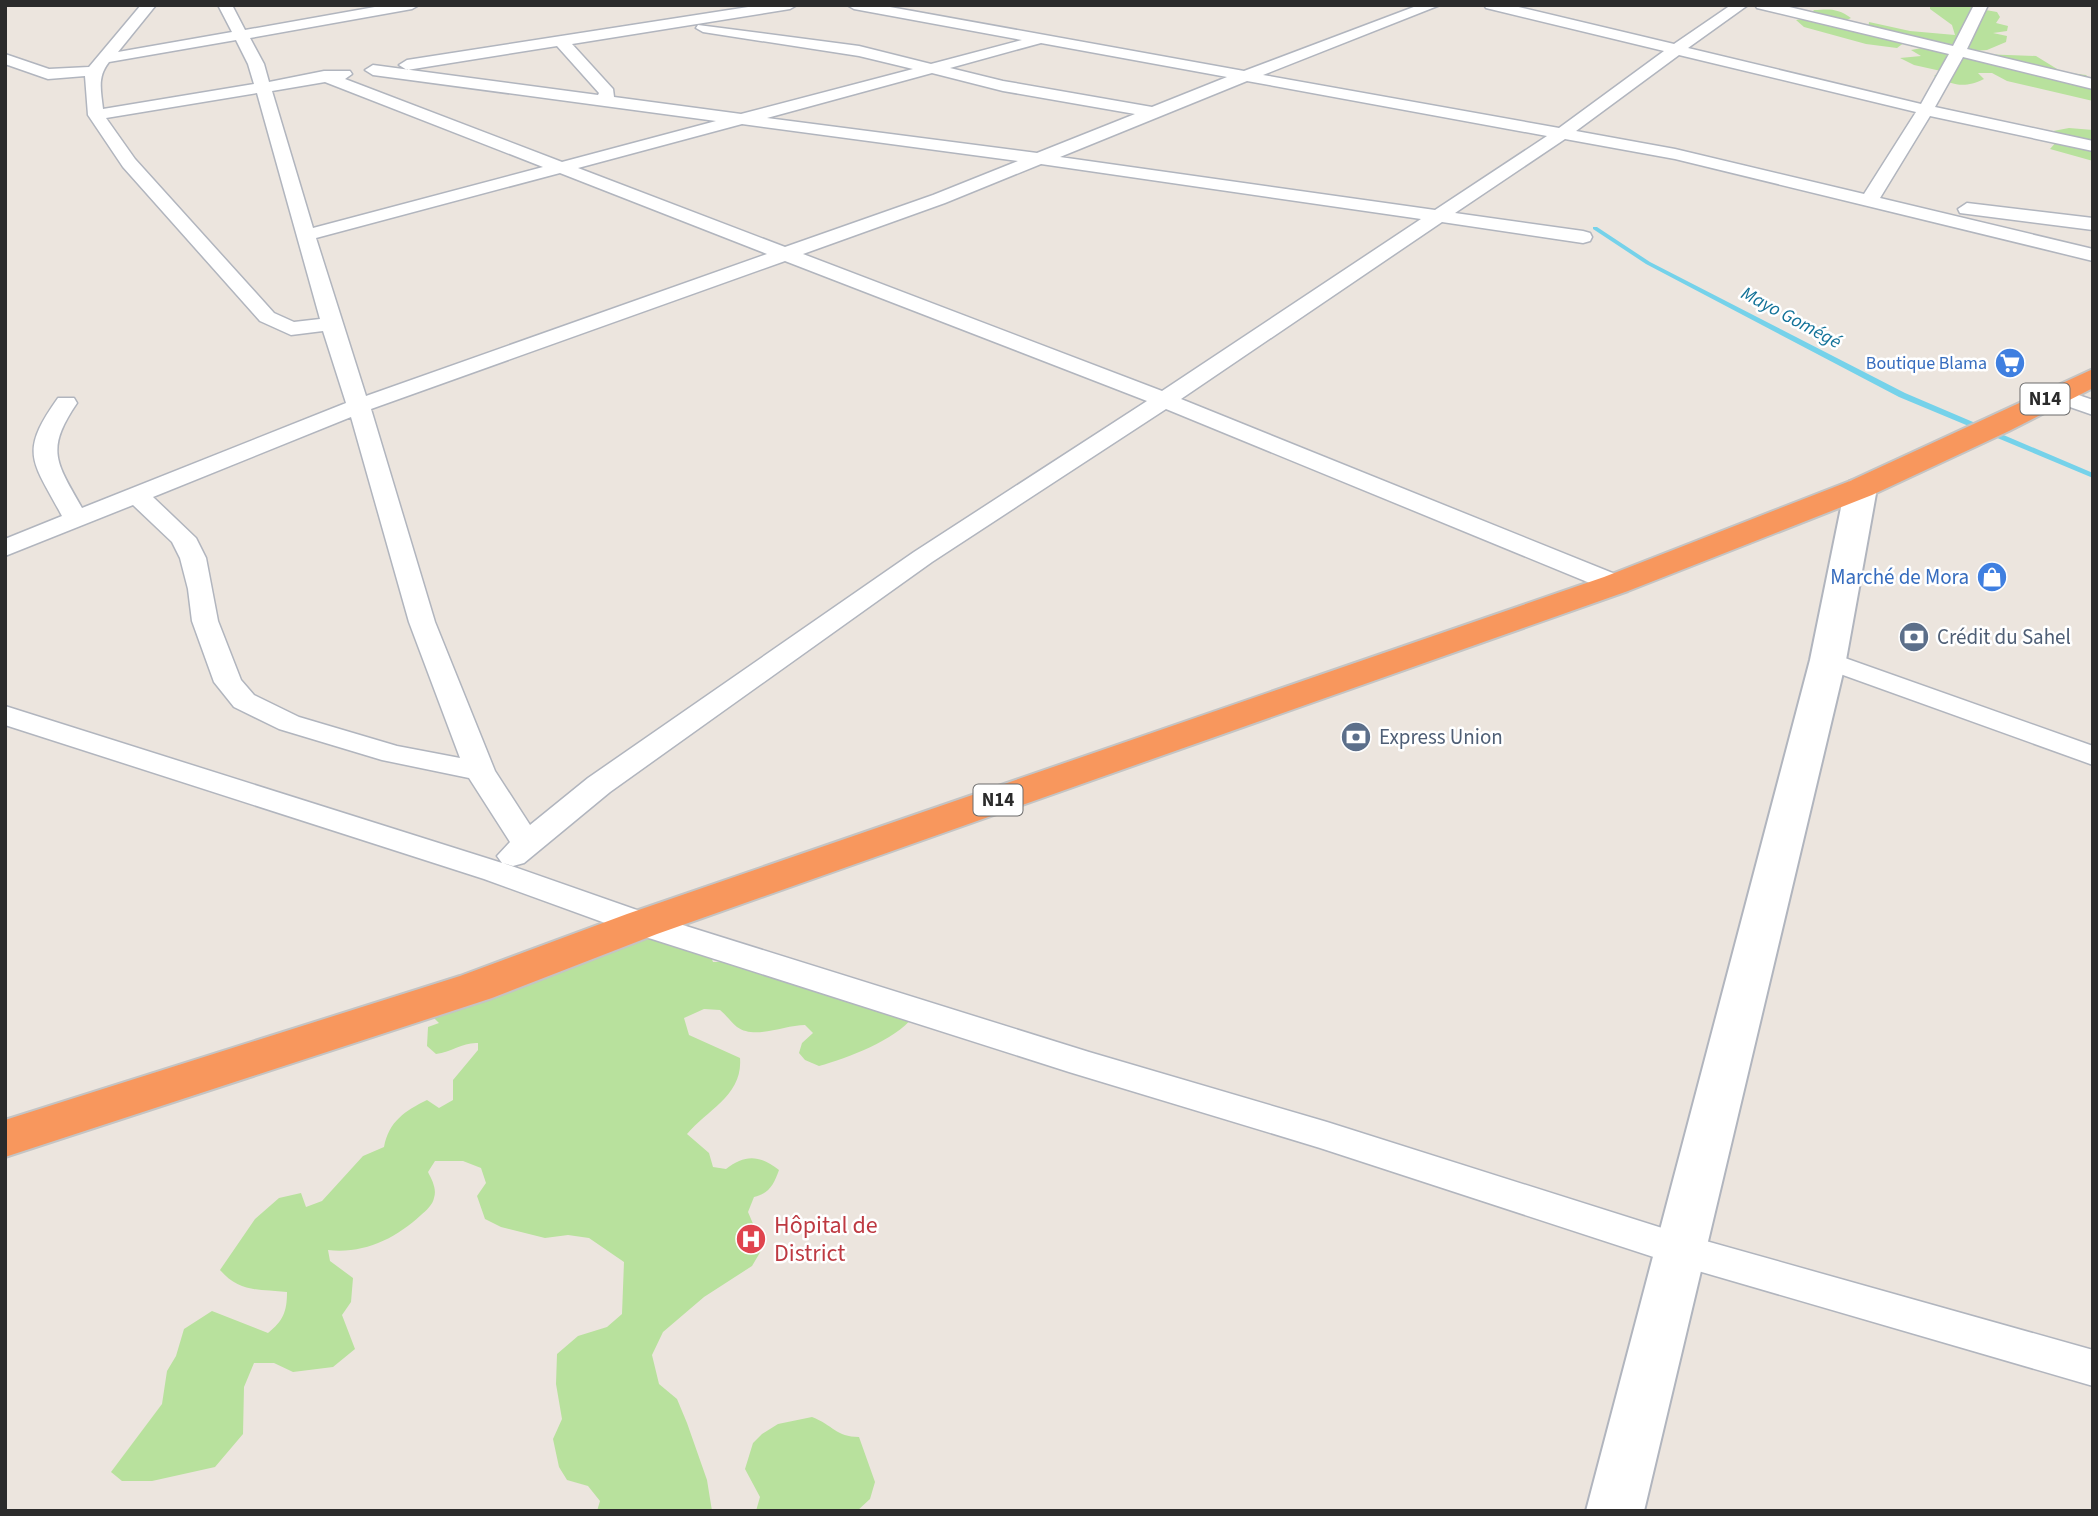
<svg xmlns="http://www.w3.org/2000/svg" width="2098" height="1516" viewBox="0 0 2098 1516" font-family="'Source Sans 3',sans-serif">
	<style>
		.green { fill: #b8e19d }
		.lines { fill: none; stroke-linecap: round; stroke-linejoin: round }
		.stream { fill: #75d2ea; fill-rule: evenodd }
		.street-casing { stroke: #b1b5be; stroke-width: 3 }
		.secondary-casing { stroke: #b1b5be; stroke-width: 4 }
		.highway-casing { stroke: #c4c4c4; stroke-width: 4 }
		.street { fill: #fff; fill-rule: evenodd }
		.secondary { fill: #fff; fill-rule: evenodd }
		.highway { fill: #f8975d; fill-rule: evenodd }
		.labels { text-anchor: middle; dominant-baseline: central; stroke-width: 5; stroke-linejoin: round; paint-order: stroke }
		.far-shop-label { font-size: 18px; fill: #366cbe; stroke: #fff; text-anchor: end }
		.far-water-label { font-size: 19px; font-style: italic; fill: #127298; stroke: #fff }
		.shield { fill: #fff; stroke: #6b6b6b; stroke-width: 2 }
		.shield-label { font-size: 19px; font-weight: bold; fill: #2b2b2b }
		.shop-label { font-size: 21px; fill: #366cbe; stroke: #fff; text-anchor: end }
		.service-label { font-size: 21px; fill: #4e5e75; stroke: #fff; text-anchor: start }
		.near-health-label { font-size: 24px; fill: #be3a42; stroke: #fff; text-anchor: start }
	</style>
	<rect width="100%" height="100%" fill="#ece5de"/>
	<path class="green" d="M1930 5H1975L1980 9 1997 12 2000 17 1996 23 2008 26 2007 31 1993 33 2007 36 2006 42 1987 50 1974 51 1981 54 2036 56 2062 72 2086 75 2093 82V101L2007 81 1992 73H1978L1984 79C1963 89 1955 85 1934 76L1941 71 1914 65 1900 58 1921 56 1911 50 1932 46 1905 42 1897 48 1866 44 1804 27 1796 20 1807 18 1814 10C1829 9 1838 8 1851 18L1842 22 1868 31 1869 22 1910 31 1955 35 1952 25 1930 9Z
		M2069 128 2093 130V161L2050 149 2057 141 2048 132Z
		M616 926 706 944 713 962H736L913 1017C895 1040 848 1058 819 1066L805 1060 799 1053 802 1043 813 1033 805 1025C784 1025 755 1040 737 1027 731 1022 726 1015 720 1010L704 1009 684 1018 689 1035 740 1058C743 1095 708 1109 687 1134L709 1153 713 1167 726 1169C745 1154 760 1155 779 1170 774 1184 770 1193 754 1197L748 1212 754 1226 764 1232 765 1244 752 1266 704 1297 663 1332 652 1355 659 1384 677 1399 687 1423 707 1480 712 1511H597L600 1501 588 1486 567 1480 559 1467 553 1439 562 1419 556 1384 557 1354 578 1336 607 1327 622 1314 624 1262 589 1238 568 1235 545 1238 501 1227 485 1219 477 1196 486 1183 481 1168 463 1161H435L428 1172C432 1180 437 1189 434 1198 433 1204 426 1211 421 1215 395 1239 364 1254 328 1250L330 1261 353 1278 351 1302 342 1315 355 1349 333 1367 293 1372 274 1363H254L244 1387 243 1434 215 1467 152 1481H122L111 1472 162 1404 167 1371 176 1356 184 1329 212 1311 268 1333C283 1321 287 1312 287 1292 260 1289 240 1293 220 1270L255 1219 279 1198 301 1193 306 1207 322 1201 363 1156 384 1147C389 1121 405 1111 427 1100L439 1108 453 1100V1080L478 1050V1043C463 1042 452 1052 436 1054L427 1046 428 1027 439 1023 433 1017Z
		M812 1417C833 1425 836 1437 859 1437L875 1482 870 1499 857 1511H756L760 1497 745 1469 753 1443 762 1434 778 1424Z"/>
	<g class="lines">
		<path class="stream" d="M1593 227H1597L1650 262 1905 393 2093 473V478L1899 397 1646 264 1593 229Z"/>
		<g class="street-casing">
			<path id="street" d="M141 5H156L118 52 232 32 218 5H232L245 30 386 5H419L412 9 250 38 264 64 269 82 324 71H350L352 74 345 79 562 162 716 121 373 75 365 70 373 65 598 95 599 93 557 46 407 70 399 65 407 60 761 5H797L790 9 572 44 613 89 614 97 741 114 913 69 859 56 703 32 696 28 698 25 859 46 931 64 1022 40 854 9 847 5H879L1244 71 1419 5H1440L1263 75 1559 128 1664 51 1486 8 1484 5H1510L1674 44 1731 5H1748L1688 48 1921 104 1949 54 1757 8 1755 5H1781L1953 46 1974 5H1988L1967 49 2093 79V89L1963 57 1935 107 2093 141V151L1930 116 1880 198 2093 249V261L1675 159 1565 139 1455 213 1583 231 1590 233 1592 237 1590 241 1583 243 1442 222 1181 399 1625 578 1629 584 1625 590 1616 592 1607 590 1166 409 932 562 610 792 524 863 513 866 503 863 654 916 1089 1052 1327 1122 1681 1234 2093 1350V1386L1681 1266 1320 1148 1069 1072 630 932 484 879 5 725V706L502 863 497 856 510 842 469 778 382 760 279 729 234 707 214 682 192 621 188 589 180 558 172 542 133 505 5 556V539L62 516C33 461 18 454 58 398H74L77 403C45 450 56 462 82 508L346 403 323 331 291 335 260 321 123 167 88 115 85 76 48 79 5 64V54L49 69 89 67ZM236 40 248 64 254 84 103 109C101 90 97 77 109 62ZM1041 43 1227 77 1152 107 1003 81 950 68ZM1679 55 1916 112 1864 194 1675 149 1576 131ZM932 73 1003 91 1135 114 1037 153 767 118ZM1247 81 1547 136 1435 210 1060 157ZM325 82 543 167 313 228 272 91ZM257 93 320 319 294 322 274 313 135 159 106 118ZM742 124 1018 161 933 195 785 247 578 168ZM1041 164 1421 219 1162 391 803 254 945 203ZM560 173 767 254 366 396 316 238ZM785 261 1147 401 914 552 588 778 530 825 495 771 435 622 371 409ZM351 417 409 622 460 758 397 746 299 717 254 695 241 680 218 621 206 558 196 538 153 497Z
				M1967 203 2093 218V230L1960 213 1958 209Z
				M2055 387 2093 400V415L2047 399 2044 394 2047 389Z
				M1828 652 2093 746V765L1818 666 1814 660 1818 654Z"/>
		</g>
		<g class="secondary-casing">
			<path id="secondary" d="M1861 479 1872 481 1877 488 1846 660 1644 1511H1586L1810 660 1845 488 1850 481Z"/>
		</g>
		<g class="highway-casing">
			<path id="highway" d="M2093 369V388L2009 431 1872 495 1628 591 657 934 492 998 5 1157V1120L460 976 627 914 1604 577 1850 481Z"/>
		</g>
		<use href="#street" class="street"/>
		<use href="#secondary" class="secondary"/>
		<use href="#highway" class="highway"/>
	</g>
	<defs>
		<g id="supermarket-disc" transform="scale(1.575)"><circle r="9.5" fill="#3f7fe0" stroke="#fff"/><path d="M-6-5.5h2.5l.6 2H6L4.5 2H-2.5L-4.4-4H-6ZM-1.5 3.2a1.3 1.3 0 1 0 .1 0ZM3 3.2a1.3 1.3 0 1 0 .1 0Z" fill="#fff"/></g>
		<g id="shop-disc" transform="scale(1.575)"><circle r="9.5" fill="#3f7fe0" stroke="#fff"/><path d="M-5-2.5h2.3a2.7 3.5 0 0 1 5.4 0H5L5.5 6h-11ZM-1.5-2.5h3a1.5 2.3 0 0 0-3 0Z" fill="#fff"/></g>
		<g id="bank-disc" transform="scale(1.575)"><circle r="9.5" fill="#5c6f8a" stroke="#fff"/><path d="M-6-4H6V4H-6ZM0-2.3a2.3 2.3 0 1 0 0 4.6a2.3 2.3 0 1 0 0-4.6Z" fill="#fff"/></g>
		<g id="hospital-disc" transform="scale(1.575)"><circle r="9.5" fill="#e0444e" stroke="#fff"/><path d="M-5-5h3v3.5h4V-5h3V5h-3V1.5h-4V5h-3Z" fill="#fff"/></g>
	</defs>
	<g fill-rule="evenodd">
		<use href="#supermarket-disc" x="2010" y="363"/>
		<use href="#shop-disc" x="1992" y="577"/>
		<use href="#bank-disc" x="1914" y="637"/>
		<use href="#bank-disc" x="1356" y="737"/>
		<use href="#hospital-disc" x="751" y="1239"/>
	</g>
	<g class="labels">
		<g class="far-shop-label">
			<text x="1987" y="363">Boutique Blama</text>
		</g>
		<g class="far-water-label">
			<text transform="translate(1791 318) rotate(28)">Mayo Gomégé</text>
		</g>
		<g class="shield">
			<rect x="2020.5" y="383.5" width="49" height="31" rx="5"/>
			<rect x="973.5" y="784.5" width="49" height="31" rx="5"/>
		</g>
		<g class="shield-label">
			<text x="2045" y="399">N14</text>
			<text x="998" y="800">N14</text>
		</g>
		<g class="shop-label">
			<text x="1969" y="577">Marché de Mora</text>
		</g>
		<g class="service-label">
			<text x="1937" y="637">Crédit du Sahel</text>
			<text x="1379" y="737">Express Union</text>
		</g>
		<g class="near-health-label">
			<text x="774" y="1225">Hôpital de<tspan x="774" dy="28">District</tspan></text>
		</g>
	</g>
	<rect width="2098" height="1516" fill="none" stroke="#2b2b2b" stroke-width="14"/>
</svg>
